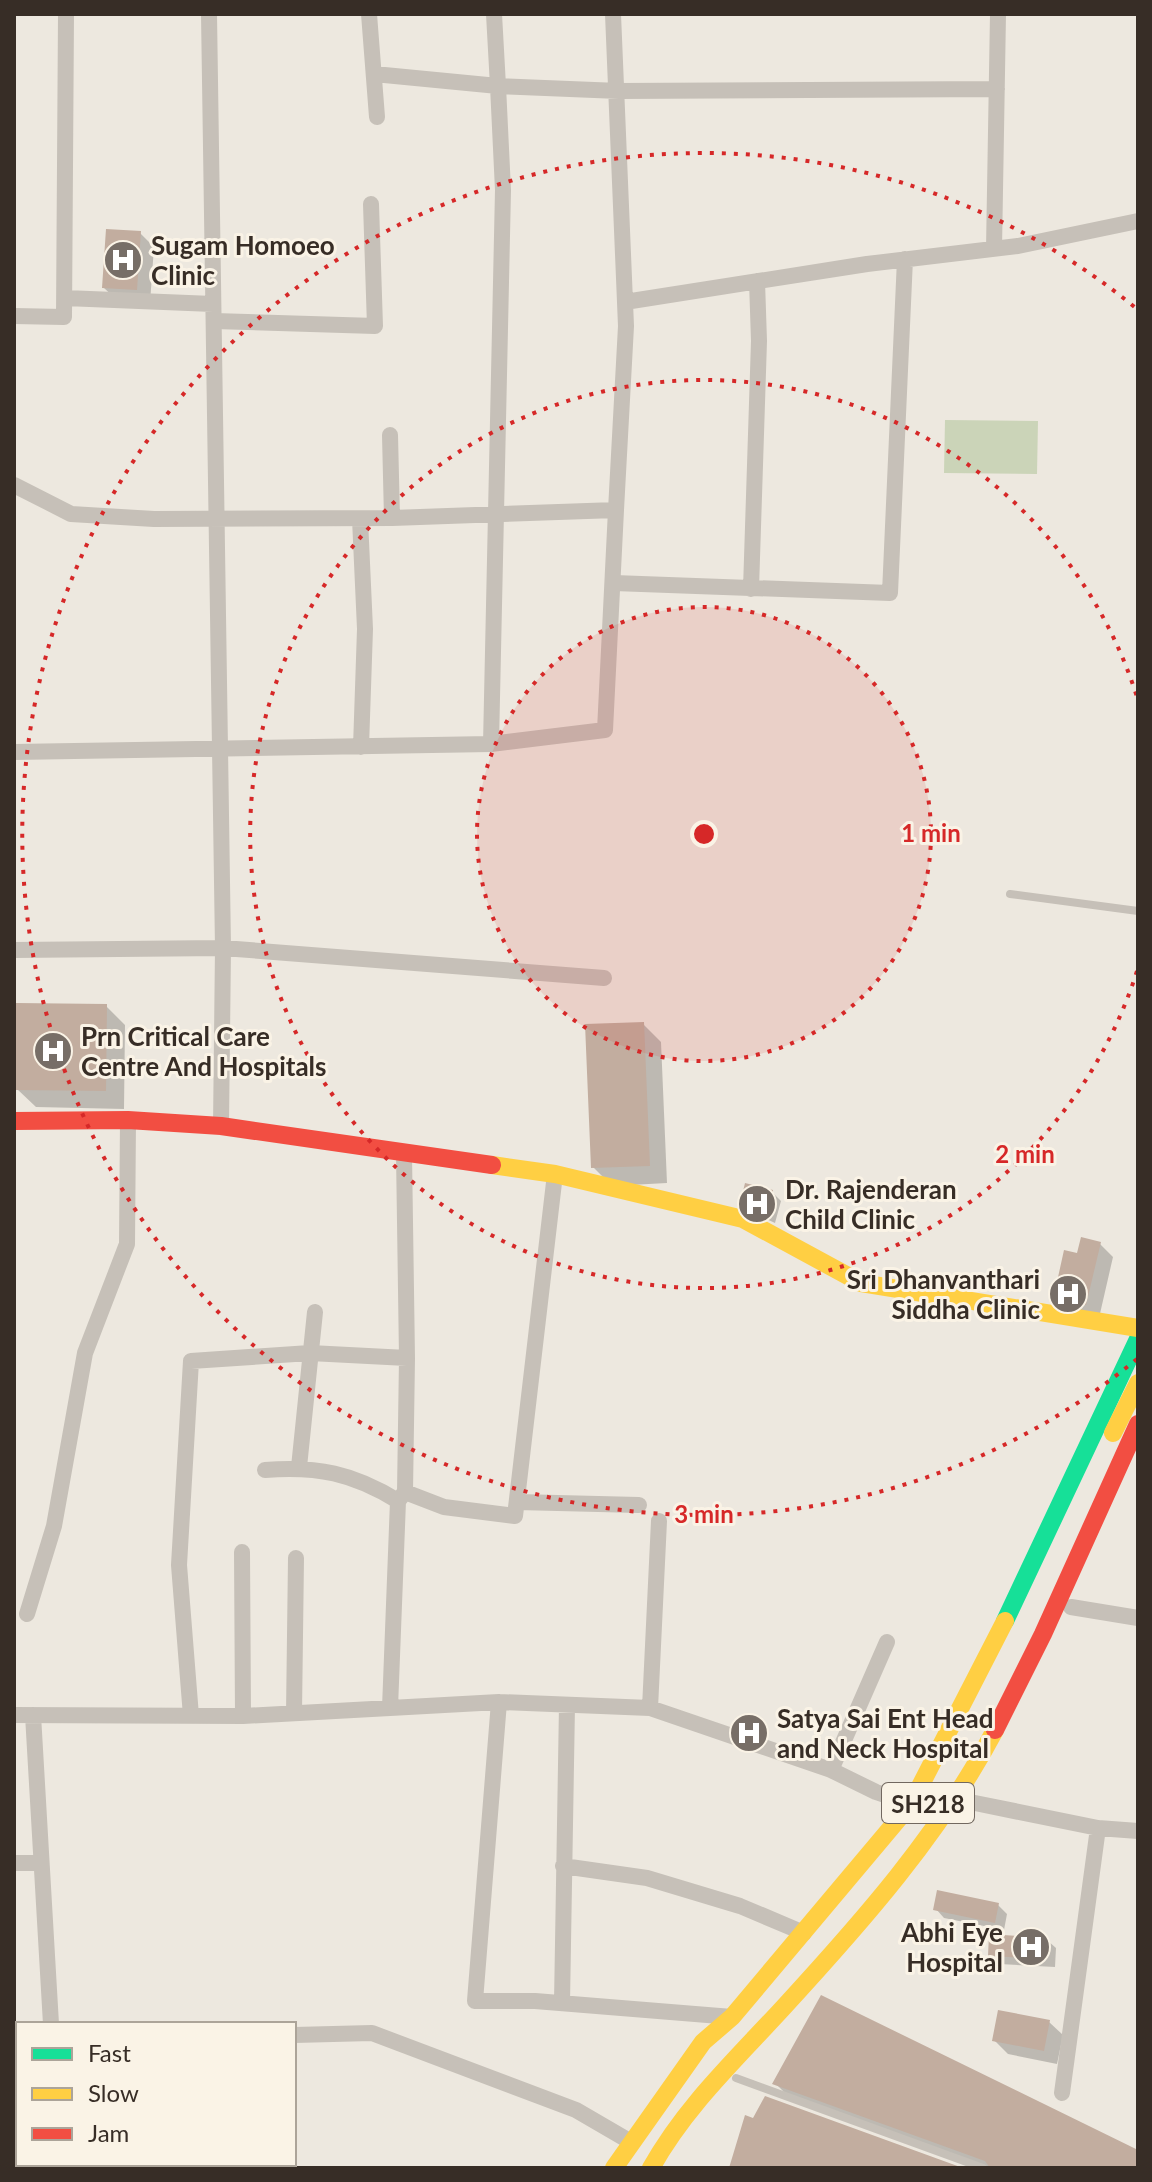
<svg xmlns="http://www.w3.org/2000/svg" width="1152" height="2182" viewBox="0 0 1152 2182" font-family="Lato,sans-serif">
	<style>
		.green { fill: #cbd4b8 }
		.shadow { fill: #0003 }
		.building { fill: #c2ad9f }
		.lines { fill: none; stroke-linecap: round; stroke-linejoin: round }
		.lane { stroke: #c6c0b8; stroke-width: 8 }
		.street { stroke: #c6c0b8; stroke-width: 16 }
		.fast { stroke: #16e098; stroke-width: 18 }
		.slow { stroke: #ffcf43; stroke-width: 18 }
		.jam { stroke: #f24e42; stroke-width: 18 }
		.ring { fill: none; stroke: #d62828; stroke-width: 4; stroke-dasharray: 4 8 }
		.labels { text-anchor: middle; dominant-baseline: central; stroke-width: 6; stroke-linejoin: round; paint-order: stroke }
		.shield { fill: #faf3e6; stroke: #726860; stroke-width: 2 }
		.shield-label { font-size: 24px; font-weight: bold; fill: #372d26 }
		.poi-label { font-size: 26px; font-weight: bold; fill: #372d26; stroke: #faf3e6; text-anchor: start }
		.centre { fill: #d62828; stroke: #faf3e6; stroke-width: 4 }
		.ring-label { font-size: 24px; text-anchor: middle; font-weight: bold; fill: #d62828; stroke: #faf3e6; stroke-width: 6; stroke-linejoin: round; paint-order: stroke }
	</style>
	<rect width="100%" height="100%" fill="#ede8df"/>
	<path class="green" d="M945 420 1038 421 1037 474 944 473Z"/>
	<path class="shadow" d="M140 233 154 247 150 303 118 301 104 288Z
		M106 1006 125 1025 124 1109 36 1107 17 1089Z
		M643 1024 661 1042 667 1183 612 1186 593 1167Z
		M772 1192 781 1201 775 1223 751 1212 742 1203Z
		M1100 1244 1113 1257 1099 1318 1069 1313 1055 1299Z
		M745 1722 759 1726 768 1735 766 1741 752 1736 743 1727Z
		M998 1905 1007 1914 1004 1930 944 1918 936 1909Z
		M1047 1940 1056 1948 1055 1967 999 1964 990 1955Z
		M1049 2022 1063 2035 1057 2064 1008 2054 994 2040Z
		M775 2083 1138 2153V2168H975L793 2101Z"/>
	<path class="building" d="M106 229 141 231 137 290 102 288Z
		M16 1003 107 1004 106 1091 15 1090Z
		M644 1022 650 1166 591 1168 585 1024Z
		M745 1183 773 1190 766 1216 740 1204Z
		M1081 1237 1101 1242 1086 1305 1053 1300 1064 1250 1077 1253Z
		M937 1890 999 1903 995 1923 933 1910Z
		M989 1934 1048 1938 1046 1959 988 1956Z
		M821 1995 1138 2150V2168H990L985 2161 772 2084Z
		M998 2010 1050 2020 1044 2051 992 2041Z
		M765 2096 963 2168H729L745 2115 753 2118Z"/>
	<g class="lines">
		<path class="lane" d="M1010 894 1138 911
			M736 2078 983 2168"/>
		<path class="street" d="M209 14 223 948 221 1126
			M369 14 377 117
			M494 14 498 86 619 91 997 89
			M374 74 498 86 503 190 491 744
			M994 249 998 14
			M65 298 213 304
			M625 302 867 264 1018 246 1138 221
			M14 316 64 317 66 14
			M214 321 375 326 371 204
			M390 435 392 518
			M14 485 71 514 154 519 392 518 616 510 626 326 613 14
			M360 519 365 629 361 747
			M614 583 890 593 905 259
			M751 589 759 341 757 281
			M14 752 491 744 605 730 616 510
			M14 950 223 948 604 978
			M299 1467 315 1312
			M265 1470C317 1466 353 1473 398 1501
			M405 1492 444 1507 515 1516 555 1174
			M517 1502 639 1505
			M242 1552 243 1716
			M1071 1607 1138 1618
			M27 1614 54 1526 85 1353 127 1244 128 1120
			M499 1702 475 2001H535L732 2017
			M390 1708 398 1501 405 1492 407 1358 404 1154
			M650 1708 659 1521
			M294 1713 296 1558
			M14 1715 243 1716 499 1702 650 1708 831 1770 876 1792 911 1804
			M33 1715 51 2024
			M191 1716 179 1565 191 1361 310 1353 407 1358
			M831 1770 887 1642
			M970 1802 1098 1828 1138 1831
			M14 1863H41
			M563 1866 647 1878 740 1906 804 1933
			M562 2003 567 1705
			M294 2035 372 2033 576 2110 631 2142
			M14 2042H18
			M1062 2093 1098 1828
			M60 2164 61 2168"/>
		<path class="fast" d="M1005 1621 1138 1339"/>
		<path class="slow" d="M492 1165 555 1174 743 1219 861 1283 1138 1328
			M1113 1433 1138 1383
			M614 2168 703 2042 732 2017 911 1804 1005 1621
			M651 2168C685 2107 735 2060 782 2009 861 1923 940 1834 995 1730"/>
		<path class="jam" d="M14 1121 128 1120 221 1126 492 1165
			M995 1730 1043 1634 1138 1424"/>
	</g>
	<circle cx="704" cy="834" r="227" fill="#d62828" fill-opacity=".12"/>
	<g class="ring">
		<circle cx="704" cy="834" r="227"/>
		<path d="M1137 971A454 454 0 1 1 1137 697"/>
		<path d="M1137 1359A681 681 0 1 1 1137 309"/>
	</g>
	<defs>
		<g id="hospital-disc" transform="scale(2)"><circle r="9.5" fill="#776e67" stroke="#faf3e6"/><path d="M-5-5h3v3.5h4V-5h3V5h-3V1.5h-4V5h-3Z" fill="#fff"/></g>
	</defs>
	<g fill-rule="evenodd">
		<use href="#hospital-disc" x="123" y="260"/>
		<use href="#hospital-disc" x="53" y="1051"/>
		<use href="#hospital-disc" x="757" y="1204"/>
		<use href="#hospital-disc" x="1068" y="1294"/>
		<use href="#hospital-disc" x="749" y="1733"/>
		<use href="#hospital-disc" x="1031" y="1947"/>
	</g>
	<g class="labels">
		<rect class="shield" x="882" y="1783" width="92" height="40" rx="6"/>
		<g class="shield-label">
			<text x="928" y="1803">SH218</text>
		</g>
		<g class="poi-label">
			<text x="151" y="245">Sugam Homoeo<tspan x="151" dy="30">Clinic</tspan></text>
			<text x="81" y="1036">Prn Critical Care<tspan x="81" dy="30">Centre And Hospitals</tspan></text>
			<text x="785" y="1189">Dr. Rajenderan<tspan x="785" dy="30">Child Clinic</tspan></text>
			<text x="1040" y="1279" text-anchor="end">Sri Dhanvanthari<tspan x="1040" dy="30">Siddha Clinic</tspan></text>
			<text x="777" y="1718">Satya Sai Ent Head<tspan x="777" dy="30">and Neck Hospital</tspan></text>
			<text x="1003" y="1932" text-anchor="end">Abhi Eye<tspan x="1003" dy="30">Hospital</tspan></text>
		</g>
	</g>
	<circle cx="704" cy="834" r="12" class="centre"/>
	<g class="ring-label">
		<text x="931" y="842">1 min</text>
		<text x="1025" y="1163">2 min</text>
		<text x="704" y="1523">3 min</text>
	</g>
	<rect width="1152" height="2182" fill="none" stroke="#372d26" stroke-width="32"/>
	<rect x="16" y="2022" width="280" height="144" fill="#faf3e6" stroke="#aca499" stroke-width="2"/>
	<rect x="32" y="2048" width="40" height="12" fill="#16e098" stroke="#aca499" stroke-width="2"/>
	<text x="88" y="2062" font-size="24" fill="#372d26">Fast</text>
	<rect x="32" y="2088" width="40" height="12" fill="#ffcf43" stroke="#aca499" stroke-width="2"/>
	<text x="88" y="2102" font-size="24" fill="#372d26">Slow</text>
	<rect x="32" y="2128" width="40" height="12" fill="#f24e42" stroke="#aca499" stroke-width="2"/>
	<text x="88" y="2142" font-size="24" fill="#372d26">Jam</text>
</svg>
